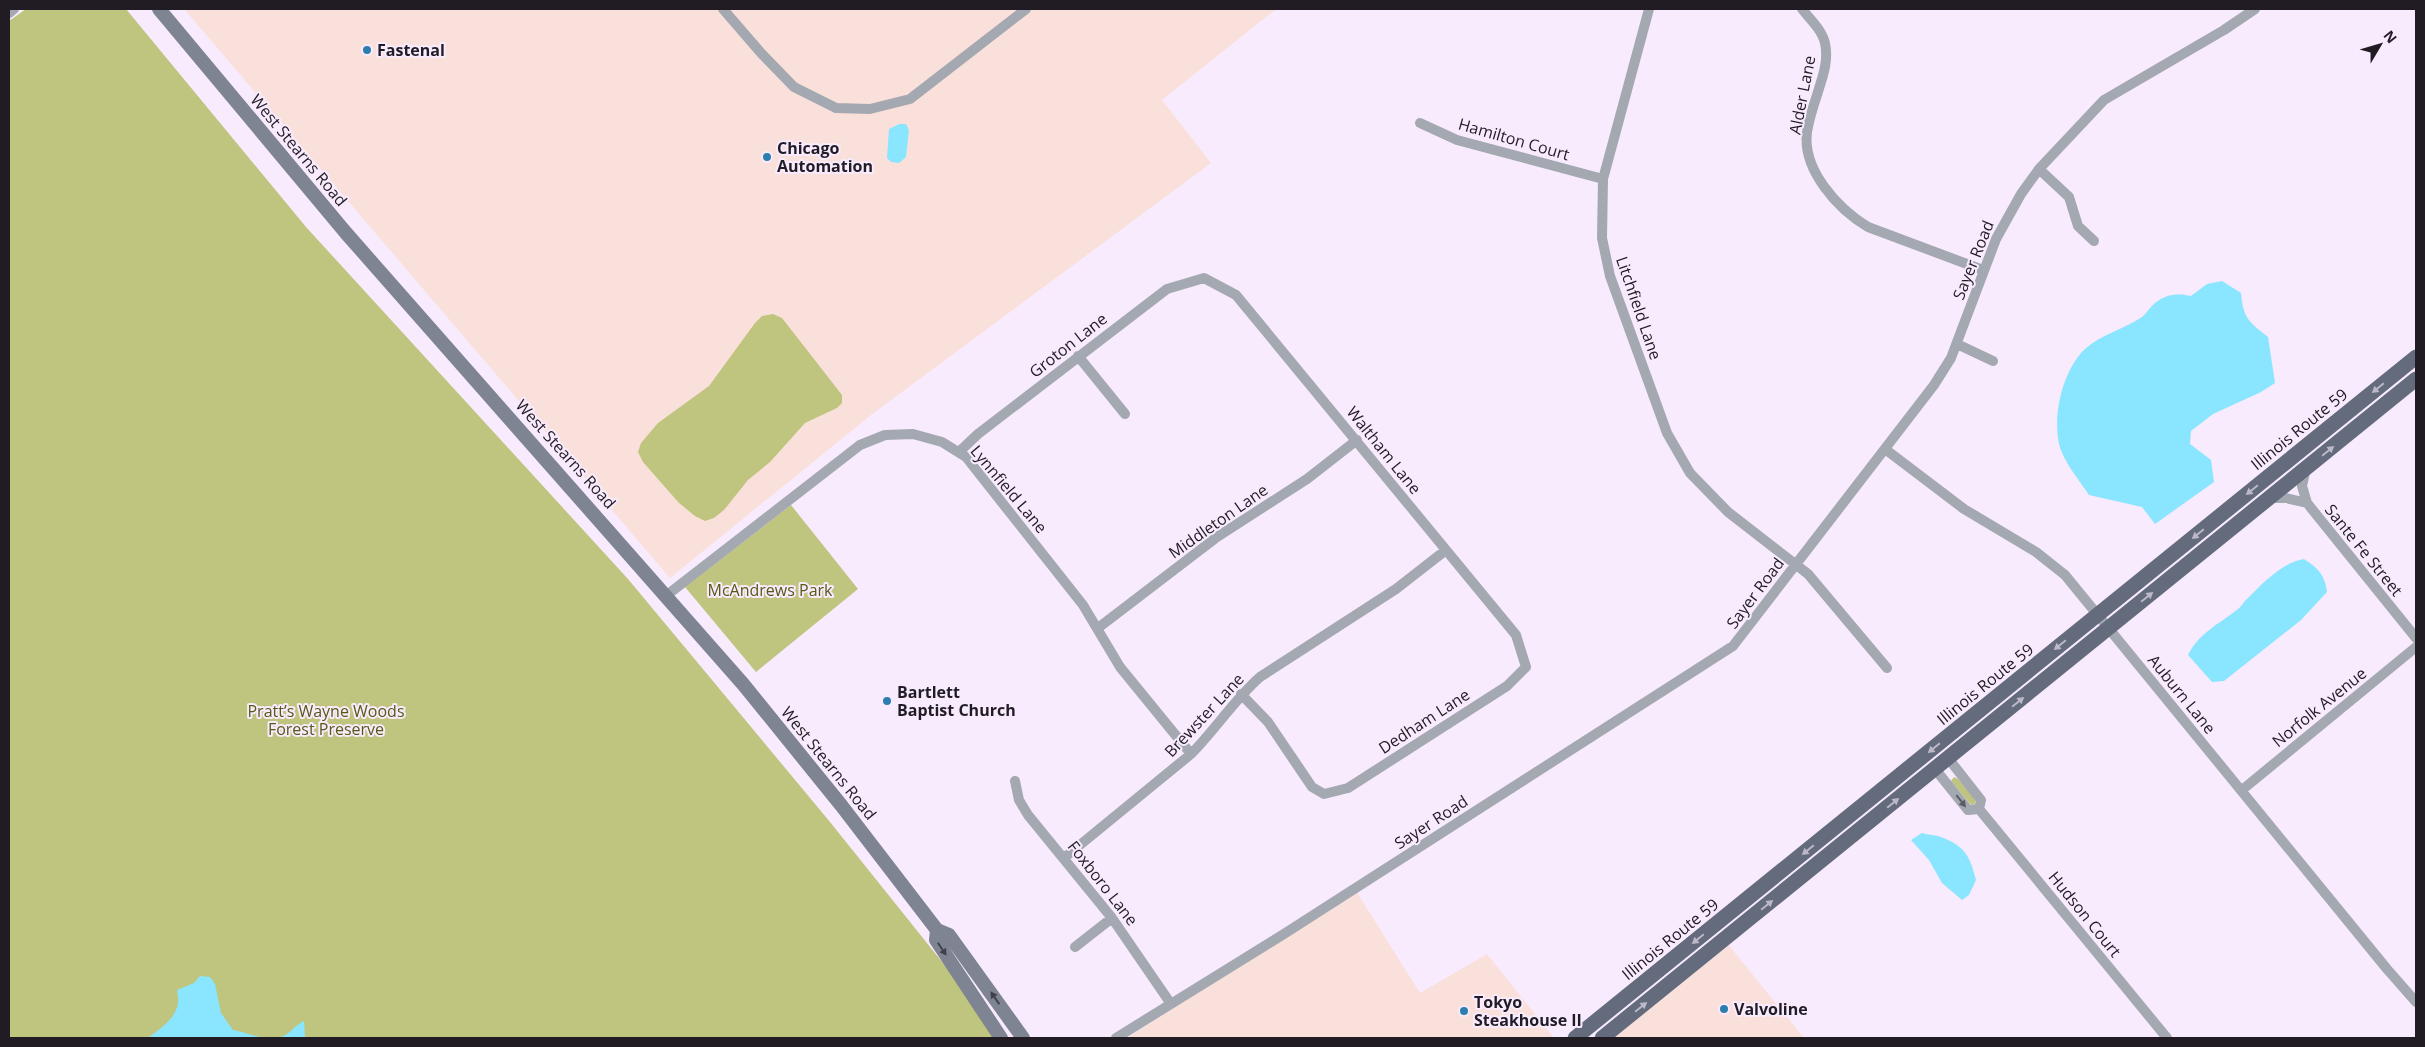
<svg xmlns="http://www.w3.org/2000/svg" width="2425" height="1047" viewBox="0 0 2425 1047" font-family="'Open Sans',sans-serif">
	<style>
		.commercial { fill: #fae0db }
		.industrial { fill: #fae0da }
		.green { fill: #bfc47e }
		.water { fill: #8ae5ff }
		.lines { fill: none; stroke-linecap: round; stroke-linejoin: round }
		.minor { stroke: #a3a8b1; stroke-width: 10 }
		.secondary { stroke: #7e8492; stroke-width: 14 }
		.primary { stroke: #636b7c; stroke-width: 15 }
		.oneway { fill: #bcb8c9 }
		.oneway2 { fill: #5c5a63 }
		.oneway3 { fill: #42404a }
		.poi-dot { fill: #2b7eae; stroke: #f8ebfd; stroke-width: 2 }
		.labels { text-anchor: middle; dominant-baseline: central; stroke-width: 4; stroke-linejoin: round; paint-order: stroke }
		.poi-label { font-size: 16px; font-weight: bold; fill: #211b23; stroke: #f8ebfd; text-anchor: start }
		.street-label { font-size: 16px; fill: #211b23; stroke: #f8ebfd }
		.park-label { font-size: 16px; fill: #565a15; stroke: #f8ebfd }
	</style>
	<rect width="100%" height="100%" fill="#f8ebfd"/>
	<path class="commercial" d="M1356 891 1420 993 1487 954 1554 1038H1127Z
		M1727 943 1804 1038H1610Z"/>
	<path class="industrial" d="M184 9H1276L1162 100 1211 163 871 415 670 578Z"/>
	<path class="green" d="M26 9H126L306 227 628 579 830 822 1003 1038H9V21Z
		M773 314 782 318 842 395V403L837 408 805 423 770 462 748 480 724 510 714 518 705 521 695 516 679 503 643 462 638 452 641 443 658 423 709 386 755 323 762 316Z
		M791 505 858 589 756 672 685 587Z
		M1954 777 1958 779 1976 800 1974 805 1970 804 1951 781Z"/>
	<path class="water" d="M899 124H906L909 130 906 157 899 163 891 162 887 158 889 129Z
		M2222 281 2241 293C2243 318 2249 322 2268 337L2275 383 2261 392 2213 414 2191 431 2190 444 2211 460 2214 482 2155 524 2142 507 2089 495C2078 478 2060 458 2058 438 2054 409 2064 369 2085 349 2102 334 2124 329 2142 317 2147 313 2150 307 2155 303 2166 294 2178 293 2191 296L2207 284Z
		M2304 559C2318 568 2325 575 2327 592L2301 620 2224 681 2212 682 2188 655C2199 633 2219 624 2238 609 2242 606 2244 601 2248 598 2263 583 2283 562 2304 559Z
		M1922 833C1929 835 1935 835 1941 837 1965 846 1970 856 1976 880L1969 895 1962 900 1942 883 1929 860 1911 840Z
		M200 976 210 977 215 984 221 1013 233 1030C245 1032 268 1042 281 1037 290 1034 295 1025 304 1021L305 1038H148C165 1025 183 1014 177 990L194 983Z"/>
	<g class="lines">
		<path class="minor" d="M723 9 761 53 794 87 836 108 870 109 910 99 1026 9
			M1649 9 1603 179 1602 238 1610 276 1667 433 1690 473 1728 512 1808 574 1887 668
			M1802 9C1810 19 1822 30 1825 43 1829 62 1822 78 1817 95 1813 107 1809 120 1807 132 1802 170 1838 209 1868 227L1983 270
			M9 13 14 9
			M1420 123 1457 140 1603 179
			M2039 169 2069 197 2078 226 2094 241
			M1957 344 1993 361
			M1078 356 1125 414
			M1885 449 1964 509 2036 552 2065 575 2387 969 2416 1002
			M959 452 978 434 1167 289 1204 278 1236 295 1516 635 1526 667 1507 686 1348 788 1324 794 1312 787 1268 722 1241 694
			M2306 468 2302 486 2307 503 2416 638
			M2269 498H2286L2307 503
			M667 595 860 445 885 435 913 434 942 442 966 457 1083 605 1120 667 1191 754
			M1098 628 1217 537 1307 479 1357 440
			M1948 758 1981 800 1979 809
			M1935 769 1968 810 1979 809
			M1015 781 1019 800 1028 815 1112 918 1171 1004
			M2242 790 2416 647
			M1979 809 2167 1038
			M1064 858 1191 754C1215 730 1234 700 1260 677L1396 589 1446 550
			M1075 947 1112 918
			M1116 1038 1287 932 1733 646 1934 385 1951 358 1996 239 2021 194 2039 169 2104 100 2224 30 2255 9"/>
		<path class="secondary" d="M159 9 346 233 743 684 841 805 937 930 949 935 1023 1038
			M937 930 936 940 1001 1038"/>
		<path class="primary" d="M1575 1038 2416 357
			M1602 1038 2416 379"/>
	</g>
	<defs><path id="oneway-solid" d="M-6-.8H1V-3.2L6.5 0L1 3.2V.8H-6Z" transform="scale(1.25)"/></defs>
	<g class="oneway">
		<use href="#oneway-solid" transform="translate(2378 388) rotate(141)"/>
		<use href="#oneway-solid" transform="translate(2328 451) rotate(-39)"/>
		<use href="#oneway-solid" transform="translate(2252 490) rotate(141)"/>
		<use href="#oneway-solid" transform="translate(2198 534) rotate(141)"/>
		<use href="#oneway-solid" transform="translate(2147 597) rotate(-39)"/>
		<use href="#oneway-solid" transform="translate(2060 645) rotate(141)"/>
		<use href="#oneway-solid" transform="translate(2018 702) rotate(-39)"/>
		<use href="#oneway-solid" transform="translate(1934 748) rotate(141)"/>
		<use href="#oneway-solid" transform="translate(1893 803) rotate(-39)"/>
		<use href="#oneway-solid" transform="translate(1808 850) rotate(141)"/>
		<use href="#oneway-solid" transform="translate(1767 905) rotate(-39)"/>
		<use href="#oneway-solid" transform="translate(1698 939) rotate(141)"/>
		<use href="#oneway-solid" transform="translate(1641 1007) rotate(-39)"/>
	</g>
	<use class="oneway2" href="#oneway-solid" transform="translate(1961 801) rotate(52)"/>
	<g class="oneway3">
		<use href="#oneway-solid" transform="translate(942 949) rotate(56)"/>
		<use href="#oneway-solid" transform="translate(995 998) rotate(-125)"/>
	</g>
	<g class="poi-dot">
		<circle cx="367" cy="50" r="5"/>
		<circle cx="767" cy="157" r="5"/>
		<circle cx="887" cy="701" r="5"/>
		<circle cx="1724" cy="1009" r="5"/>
		<circle cx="1464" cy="1011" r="5"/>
	</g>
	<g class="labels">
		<g class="poi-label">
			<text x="377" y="50">Fastenal</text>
			<text x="777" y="148">Chicago<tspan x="777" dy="18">Automation</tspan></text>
			<text x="897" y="692">Bartlett<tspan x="897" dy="18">Baptist Church</tspan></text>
			<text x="1474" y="1002">Tokyo<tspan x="1474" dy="18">Steakhouse II</tspan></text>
			<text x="1734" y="1009">Valvoline</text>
		</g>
		<g class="street-label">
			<text transform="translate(1802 95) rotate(-79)">Alder Lane</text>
			<text transform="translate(1514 139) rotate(16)">Hamilton Court</text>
			<text transform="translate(299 150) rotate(50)">West Stearns Road</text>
			<text transform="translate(1973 260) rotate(-68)">Sayer Road</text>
			<text transform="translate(1639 308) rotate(71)">Litchfield Lane</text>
			<text transform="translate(1068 345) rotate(-38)">Groton Lane</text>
			<text transform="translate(2299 429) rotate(-39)">Illinois Route 59</text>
			<text transform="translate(1384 450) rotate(51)">Waltham Lane</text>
			<text transform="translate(566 454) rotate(48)">West Stearns Road</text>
			<text transform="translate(1009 489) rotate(50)">Lynnfield Lane</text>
			<text transform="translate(1218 521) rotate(-35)">Middleton Lane</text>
			<text transform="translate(2364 550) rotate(51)">Sante Fe Street</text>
			<text transform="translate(1755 593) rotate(-53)">Sayer Road</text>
			<text transform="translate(1985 684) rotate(-39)">Illinois Route 59</text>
			<text transform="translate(2182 694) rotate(51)">Auburn Lane</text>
			<text transform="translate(2319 707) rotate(-39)">Norfolk Avenue</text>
			<text transform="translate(1204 715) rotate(-47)">Brewster Lane</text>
			<text transform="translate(1424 721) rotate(-33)">Dedham Lane</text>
			<text transform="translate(829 763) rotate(51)">West Stearns Road</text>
			<text transform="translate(1431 822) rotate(-33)">Sayer Road</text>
			<text transform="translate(1103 883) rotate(52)">Foxboro Lane</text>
			<text transform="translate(2085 914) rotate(51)">Hudson Court</text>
			<text transform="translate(1670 939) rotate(-39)">Illinois Route 59</text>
		</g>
		<g class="park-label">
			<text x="770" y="590">McAndrews Park</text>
			<text x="326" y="711">Pratt’s Wayne Woods<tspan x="326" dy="18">Forest Preserve</tspan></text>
		</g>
	</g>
	<rect width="2425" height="1047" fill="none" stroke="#211b23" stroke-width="20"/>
	<g transform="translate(2380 45) rotate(52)" stroke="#f8ebfd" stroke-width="4" paint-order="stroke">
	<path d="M0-4L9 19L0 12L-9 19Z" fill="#211b23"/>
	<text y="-8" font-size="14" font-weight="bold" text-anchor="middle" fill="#211b23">N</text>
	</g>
</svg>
